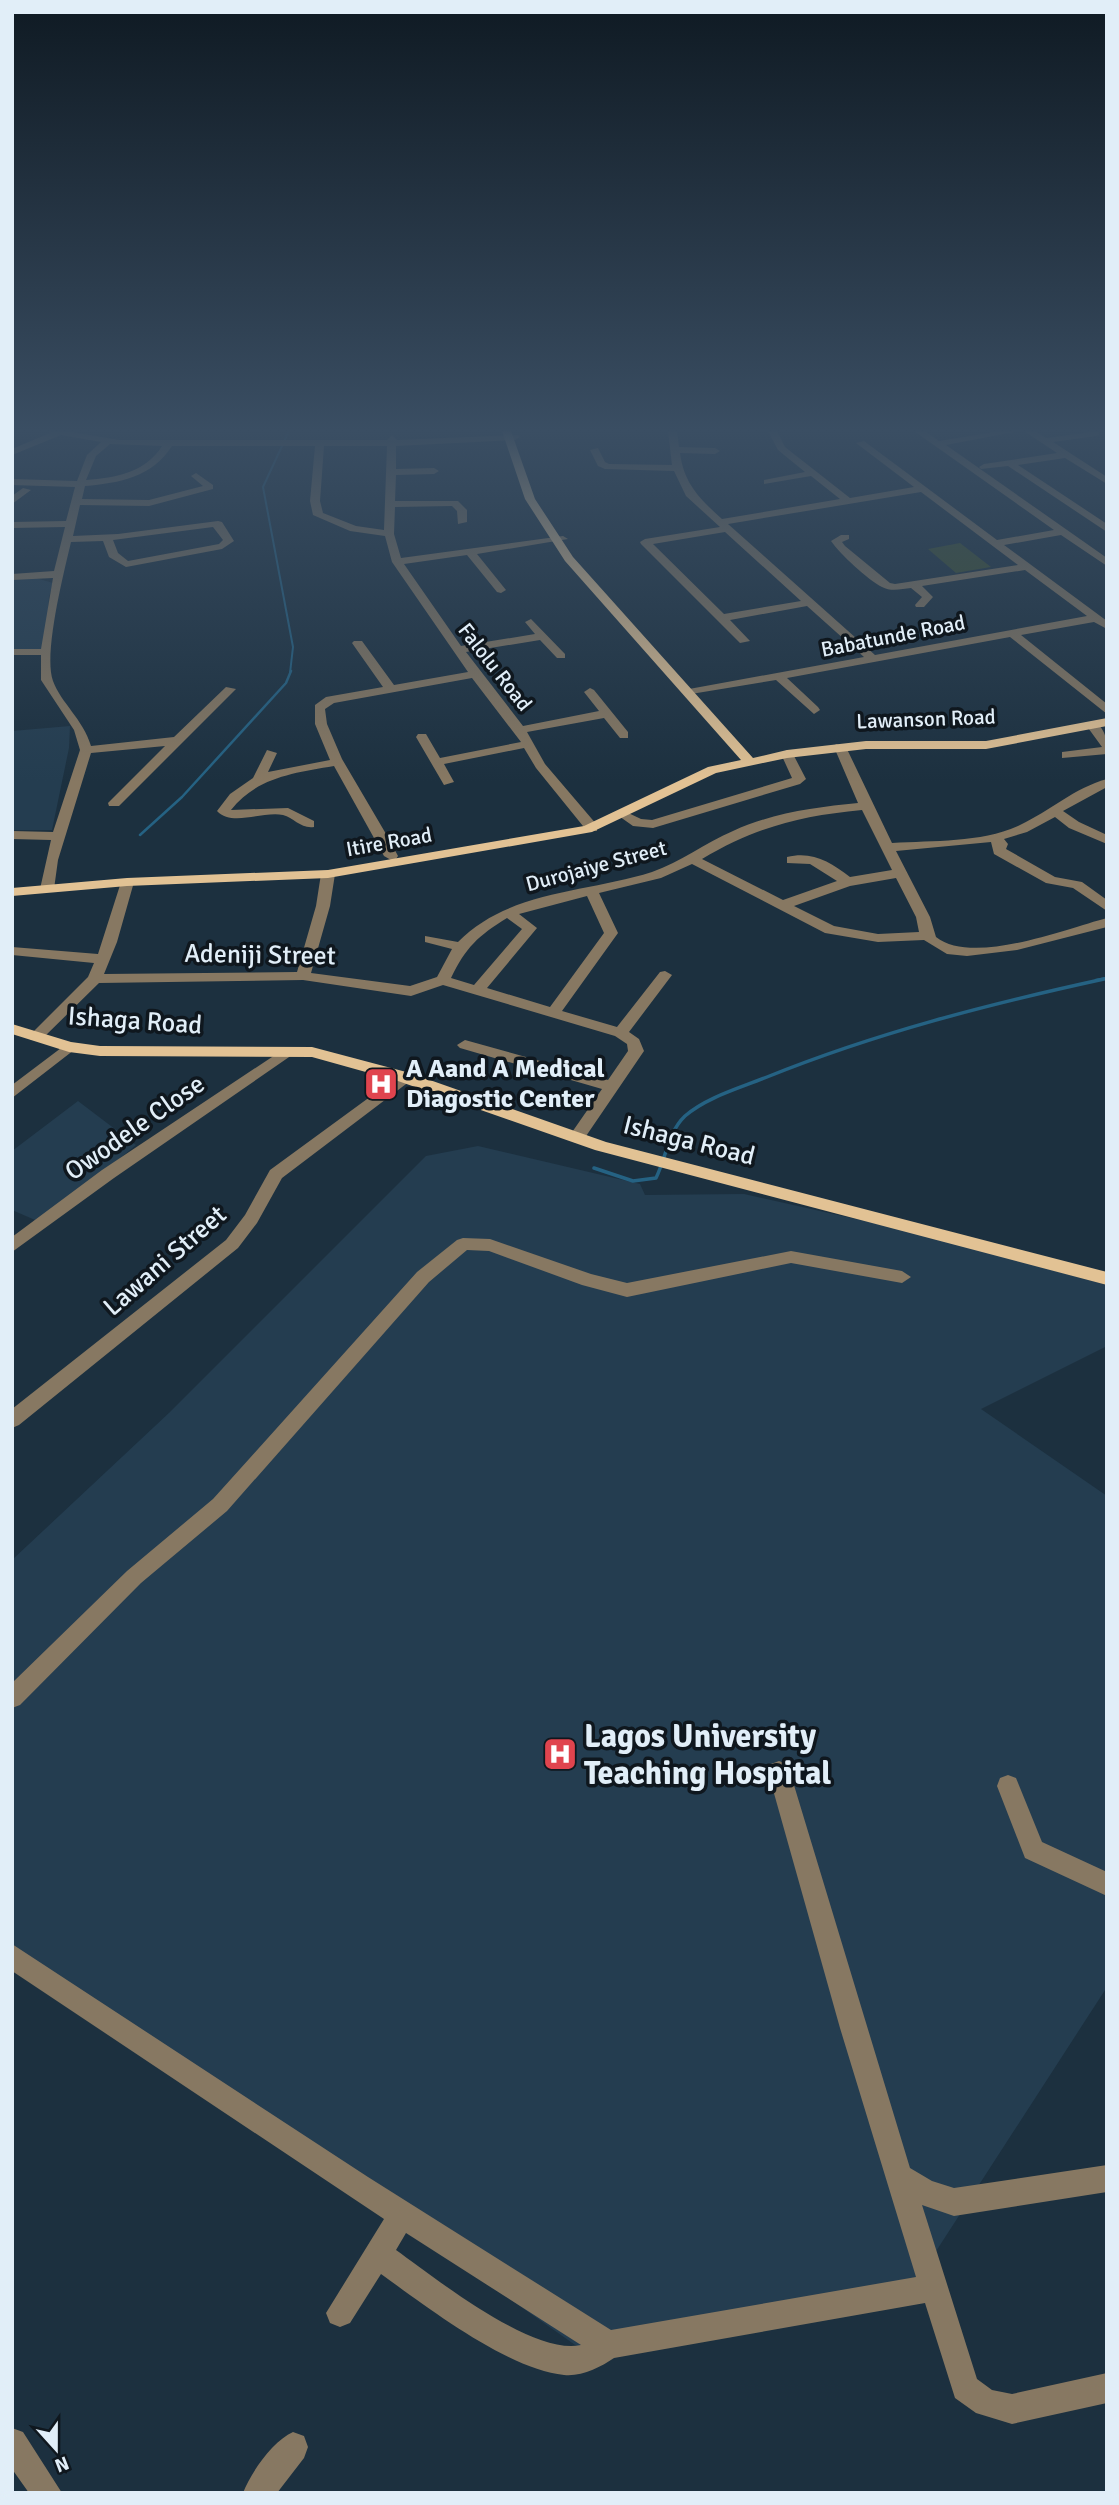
<svg xmlns="http://www.w3.org/2000/svg" width="1119" height="2505" viewBox="0 0 1119 2505" font-family="Signika,sans-serif">
	<style>
		.built { fill: #243d50 }
		.green { fill: #3d4f2e }
		.lines { fill: none; stroke-linecap: round; stroke-linejoin: round }
		.stream-far2 { stroke: #256283; stroke-width: 2 }
		.stream-far1 { stroke: #256283; stroke-width: 2.5 }
		.stream { stroke: #256283; stroke-width: 3.5 }
		.minor { fill: #877862; fill-rule: evenodd }
		.major { fill: #e2c294; fill-rule: evenodd }
		.labels { text-anchor: middle; dominant-baseline: central; stroke-width: 7; stroke-linejoin: round; paint-order: stroke }
		.far-street-label { font-size: 21px; fill: #e1eef8; stroke: #0f171e }
		.street-label { font-size: 26px; fill: #e1eef8; stroke: #0f171e }
		.poi-label { font-size: 26px; font-weight: bold; fill: #e1eef8; stroke: #0f171e; text-anchor: start }
		.near-poi-label { font-size: 32px; font-weight: bold; fill: #e1eef8; stroke: #0f171e; text-anchor: start }
	</style>
	<rect width="100%" height="100%" fill="#1c303f"/>
	<path class="built" d="M12 576H29L53 583 49 597 45 655H12Z
		M70 726 69 748 52 830H12V731Z
		M78 1101 136 1145 42 1223 12 1210V1151Z
		M478 1146 640 1184 645 1195 744 1194 905 1230 1107 1285V1346L981 1409 1107 1496V1987L909 2293 578 2347 12 1948V1560L170 1412 426 1156Z"/>
	<path class="green" d="M960 543 991 567 956 573 928 549Z"/>
	<g class="lines">
		<path class="stream-far2" d="M289 431 263 487 293 647 290 673"/>
		<path class="stream-far1" d="M140 835 182 797 286 683 291 671
			M1096 980 1107 978"/>
		<path class="stream" d="M594 1168 633 1181 656 1178C666 1158 668 1132 685 1116 707 1097 740 1088 767 1077 876 1033 989 1004 1104 979"/>
		<path class="minor" d="M48 431H66L119 440H387L392 435 397 440 518 435 520 437 515 440 396 446V469L434 468 439 471 434 474 396 475 395 501H458L467 510V522L458 524 457 511 452 506 395 507 394 534 401 558 563 536 568 539 477 554 506 590 501 593 497 592 467 555 404 564 461 646 535 634 525 622 531 619 565 654V658H557L540 640 466 652 523 726 599 711 584 692 590 688 594 690 628 732V738H620L604 718 527 732 545 764 597 825V831H587L536 768 524 748 444 764 454 782 444 785 416 737 418 734H426L440 758 521 742 472 678 334 703 325 709 327 724 342 759 389 839 398 856 396 859 391 860 384 856 334 766C294 773 257 777 231 810L288 808 314 821V827C301 829 294 818 283 815 262 811 232 827 217 811L230 794 253 778 267 750 277 753 268 772 330 760 315 724V705L326 697 383 687 352 643 354 641H362L394 685 468 672 392 562 385 536 350 531 313 515 310 501 315 446H172C152 477 120 483 85 486L82 499 149 500 203 486 191 476 196 473 213 485V489L149 506 80 505 73 536 118 534 218 521 222 522 234 541 222 549 126 567 109 557 103 541 71 542C64 572 43 654 53 681 61 703 83 719 91 746L174 737 226 687 236 689 119 806H109L108 803 165 746 91 753 58 860 54 889 52 892H42L40 889 51 840 12 839V831L53 832 80 750 74 730 41 680V655H12V649H41L53 578 12 580V574L54 571 65 527 12 528V522L66 521 75 487 12 485V479L77 481 87 455 101 442 61 435 12 455V449L50 433ZM110 444 162 446C146 472 116 478 86 480L96 456ZM324 446H387L384 530 356 526 323 513 320 501ZM213 527 223 540 219 544 128 561 118 553 113 540Z
			M668 431H677L679 447 715 448 720 451 715 454 680 453C684 484 700 499 722 519L840 499 811 476 764 484V480L805 472 778 450 768 431H777L785 447 850 498 914 487 856 443 864 441 997 540 1054 530 914 431H925L939 441 1000 431H1019L946 445 1107 558V566L1061 535 1004 545 1107 621V629L1094 622 1021 635 1107 704V714L1010 637 787 678 818 707 820 710 814 714 776 680 685 695V691L689 689 864 657 807 606 730 620 750 641 740 643 641 544 640 542 645 539 720 527 686 496 674 471 605 469 598 466 590 450 598 448 605 462 609 464 672 465ZM921 492 1018 565 895 584 890 583 845 546 842 542 849 539V535H841L831 541C840 554 868 580 882 587 891 592 902 589 911 588L922 597 915 605 916 607H924L933 597 922 586 1025 570 1087 616 875 655 728 524ZM725 532 801 601 724 614 653 544Z
			M1024 431H1035L1046 438 1099 431V435L1096 436 1053 442 1107 477V484L1065 458 1018 465 1107 524V532L1008 466 981 469 979 467 984 464 1057 453Z
			M23 488 31 490 12 504V496Z
			M1092 721C1106 727 1107 740 1107 754L1062 758V752L1102 747 1086 725Z
			M836 744 846 747 892 843C935 840 981 843 1020 825 1050 811 1074 788 1107 779V787L1063 811 1079 822 1107 835V844L1069 828 1055 817 1027 832 1004 839 1008 844 1006 849 1055 877 1082 882 1107 900V911L1073 888 1046 883 994 854 991 842 896 851 930 917 936 937C973 966 1065 929 1107 918V927L1017 950 967 956 947 954 924 940 878 942 825 933 692 864 661 878 599 893 618 933 562 1011 617 1027 660 972 665 971 672 975 629 1032 639 1039 644 1051 582 1142 576 1143 568 1138 602 1089 460 1048 457 1045 465 1040 608 1080 628 1051 627 1044 615 1036 443 985 411 996 303 980 99 983 41 1040H31L28 1037 88 977 94 963 12 955V947L98 954 122 879H132L134 882 117 942 104 974 297 972 316 906 321 874 328 870 335 874 330 906 311 973 410 986 437 977 452 949 425 942V936L458 942C509 890 586 893 652 872 681 862 705 843 733 831 772 813 816 807 858 803L834 747ZM862 810 892 870 850 877C830 862 813 851 787 857V863L810 864 837 881 783 900 702 859C756 827 800 816 862 810ZM896 878 916 917 919 932 878 934 834 926 794 906 850 886ZM587 896 604 933 550 1007 487 988 537 928 519 914ZM507 918 522 929 474 985 451 978C466 947 478 936 507 918Z
			M787 750 793 754 806 779 800 784 653 828 633 826 616 814 622 810 641 819 652 820 792 778 781 754Z
			M69 1042 74 1044 77 1047 74 1050 12 1098V1085Z
			M287 1047 295 1052 292 1055 114 1178 12 1252V1237L102 1170Z
			M404 1072 412 1077 410 1081 282 1178 257 1223 238 1248 19 1425 12 1428V1409L226 1240 245 1215 270 1170Z
			M463 1238 490 1239 591 1274 627 1283 791 1251 902 1271 911 1277 902 1283 791 1263 627 1297 582 1285 489 1251 467 1250 429 1282 227 1511 141 1583 20 1705 12 1708V1683L127 1571 213 1499 417 1272 457 1240Z
			M779 1761 787 1764 790 1772 910 2168 932 2181 954 2188 1107 2165V2192L954 2216 922 2205 977 2379 992 2390 1012 2394 1107 2373V2403L1012 2424 976 2413 955 2398 925 2303 614 2358C601 2367 581 2377 564 2375 507 2369 427 2307 381 2274L350 2323 340 2327 330 2323 326 2313 384 2219 12 1971V1944L368 2177 611 2330 916 2277 840 2028 768 1772 771 1764ZM406 2233 581 2345C533 2356 435 2278 396 2250Z
			M1008 1775 1016 1778 1042 1842 1107 1872V1896L1025 1858 997 1786 1000 1778Z
			M12 2428 23 2432 62 2493H29L12 2469Z
			M293 2432 304 2436 308 2447 304 2458 277 2493H243C251 2472 273 2441 293 2432Z"/>
		<path class="major" d="M502 431H511L535 499 573 557 753 758 787 750 866 741H986L1107 718V726L986 749H866L787 758 716 773 592 832 328 878 127 886 12 896V888L127 878 328 870 584 826 708 767 741 760 565 561 525 499Z
			M12 1024 71 1042 100 1046 312 1047 410 1073 606 1142 1107 1272V1285L595 1150 398 1081 312 1057 100 1056 69 1052 12 1034Z"/>
	</g>
	<linearGradient id="sky" x2="0" y2="1"><stop stop-color="#0f1a23"/><stop offset="0.55" stop-color="#3a4e63"/><stop offset="1" stop-color="#3a4e63" stop-opacity="0"/></linearGradient>
	<rect width="1119" height="782" fill="url(#sky)"/>
	<defs>
		<g id="hospital-square" transform="scale(1.75)"><rect x="-9" y="-9" width="18" height="18" rx="4" fill="#e0444e" stroke="#0f171e"/><path d="M-5-5h3v3.5h4V-5h3V5h-3V1.5h-4V5h-3Z" fill="#fff"/></g>
	</defs>
	<g fill-rule="evenodd">
		<use href="#hospital-square" x="381" y="1084"/>
		<use href="#hospital-square" x="560" y="1754"/>
	</g>
	<g class="labels">
		<g class="far-street-label">
			<text transform="translate(893 636) rotate(-11)">Babatunde Road</text>
			<text transform="translate(495 667) rotate(52)">Falolu Road</text>
			<text transform="translate(926 719) rotate(-2)">Lawanson Road</text>
			<text transform="translate(389 842) rotate(-10)">Itire Road</text>
			<text transform="translate(596 866) rotate(-15)">Durojaiye Street</text>
		</g>
		<g class="street-label">
			<text transform="translate(260 955) rotate(1)">Adeniji Street</text>
			<text transform="translate(135 1021) rotate(4)">Ishaga Road</text>
			<text transform="translate(135 1128) rotate(-35)">Owodele Close</text>
			<text transform="translate(689 1141) rotate(14)">Ishaga Road</text>
			<text transform="translate(165 1261) rotate(-41)">Lawani Street</text>
		</g>
		<g class="poi-label">
			<text x="406" y="1069">A Aand A Medical<tspan x="406" dy="30">Diagostic Center</tspan></text>
		</g>
		<g class="near-poi-label">
			<text x="584" y="1736">Lagos University<tspan x="584" dy="37">Teaching Hospital</tspan></text>
		</g>
	</g>
	<rect width="1119" height="2505" fill="none" stroke="#e1eef8" stroke-width="28"/>
	<g transform="translate(56 2449) rotate(159)" stroke="#0f171e" stroke-width="5" paint-order="stroke">
	<path d="M0-5L12 26L0 18L-12 26Z" fill="#e1eef8"/>
	<text y="-10" font-size="19" font-weight="bold" text-anchor="middle" fill="#e1eef8">N</text>
	</g>
</svg>
